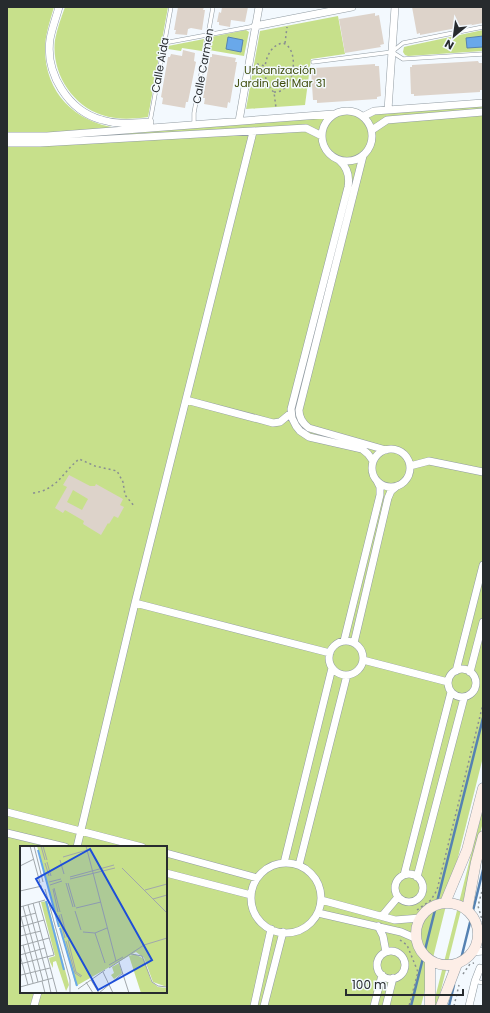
<svg xmlns="http://www.w3.org/2000/svg" width="490" height="1013" viewBox="0 0 490 1013" font-family="Poppins,sans-serif">
	<style>
		.green { fill: #c7e08b; fill-rule: evenodd }
		.water { fill: #69a8ea; stroke: #5582b2 }
		.lines { fill: none; stroke-linecap: round; stroke-linejoin: round }
		.stream { stroke: #5582b2; stroke-width: 2.5 }
		.building { fill: #ddd3ca; fill-rule: evenodd }
		.service-casing { stroke: #929ca3; stroke-width: 4.5 }
		.minor-casing { stroke: #929ca3; stroke-width: 8 }
		.secondary-casing { stroke: #929ca3; stroke-width: 11 }
		.path { stroke: #898e92; stroke-width: 1.5; stroke-dasharray: 2 3; stroke-linecap: butt }
		.service { stroke: #fff; stroke-width: 3.5 }
		.minor { stroke: #fff; stroke-width: 7 }
		.secondary { stroke: #fdeee7; stroke-width: 10 }
		.labels { text-anchor: middle; dominant-baseline: central; stroke-width: 3; stroke-linejoin: round; paint-order: stroke }
		.street-label { font-size: 11px; fill: #272b2e; stroke: #f3f9fe }
		.park-label { font-size: 11px; fill: #404f0e; stroke: #f3f9fe }
		.inset-river { fill: none; stroke: #69a8ea; stroke-width: 2 }
		.inset-road { fill: none; stroke: #a1a7ab; stroke-width: 1 }
		.view { fill: #1d4ed8; fill-opacity: 0.15; stroke: #1d4ed8; stroke-width: 2 }
		.inset-edge { fill: none; stroke: #272b2e; stroke-width: 2 }
	</style>
	<rect width="100%" height="100%" fill="#f3f9fe"/>
	<path class="green" d="M7 7H54C50 21 45 35 45 49 45 93 75 122 117 128L483 105V757L421 1006H7ZM21 847H166V992H21Z
		M65 7H168L148 117C132 119 117 120 102 115 71 105 51 71 55 40 57 29 61 18 65 7Z
		M338 16 345 54 311 59 305 105 246 109 260 31Z
		M246 30 249 32 244 56 209 50 211 37Z
		M483 30V51L408 56 405 55 403 52 404 47 408 46Z
		M204 39 202 51 182 48 181 51 168 49V46Z
		M483 807V822L437 1006H433Z"/>
	<path class="water" d="M483 36V47L467 48 466 38Z
		M228 37 243 40 241 52 226 49Z"/>
	<g class="lines">
		<path class="stream" d="M460 963 483 870
			M411 1006 483 718
			M449 1006 454 985"/>
	</g>
	<path class="building" d="M178 7H204L203 10H205L202 30 191 28 188 29 187 35 175 34 176 30H174Z
		M222 7H248L245 22 231 20 230 27 219 25V22H217L219 12 221 13Z
		M412 7H483V23L420 35V33L417 34Z
		M375 13V16L379 15 384 44 380 45 381 47 345 53 339 19Z
		M183 50 195 53 194 61 196 62 188 102H186L185 108 162 104 163 98 161 97 168 57H170L171 54 182 56Z
		M212 54 236 58 235 62H237L230 103 228 102 227 108 204 104 205 98H203L210 57H212Z
		M478 61 479 63H483V90H480V92L414 96V94H411L410 67H412V65Z
		M375 64V66H379L381 96 377 97V99L317 103V100H313L311 70H315V68Z
		M69 475 90 486H95L96 484 123 499 120 505 124 507 118 518 114 516 109 524 108 523 101 535 83 524 84 521 65 510 63 513 55 508 67 487 63 485ZM73 490 88 499 82 510 67 502Z"/>
	<g class="lines">
		<g class="service-casing">
			<path id="service" d="M164 43 255 26
				M393 51 403 43 483 27
				M313 62 392 52 403 59 483 54
				M150 122 171 7
				M194 124V113L213 7
				M475 981 483 983"/>
		</g>
		<g class="minor-casing">
			<path id="minor" d="M59 7C56 18 52 28 50 39 45 73 68 111 102 120 118 125 133 123 150 122
				M255 26 352 7
				M388 110 395 7
				M322 136a25 25 0 1 1 50 0a25 25 0 1 1-50 0Z
				M364 116 374 111 483 103
				M239 121 259 7
				M372 130 387 120 483 112
				M7 136H47L333 114
				M7 143H40L306 128 322 136
				M363 156 299 410C299 418 302 423 309 428L386 450
				M339 160C347 167 350 176 348 187L291 409 292 418 296 426 300 431 309 437 362 449 368 454 373 461
				M186 400 273 423 280 422 291 413
				M372 468a19 19 0 1 1 38 0a19 19 0 1 1-38 0Z
				M410 466 429 461 483 472
				M135 603 330 653
				M344 641 380 495V487L377 481
				M329 658a17 17 0 1 1 34 0a17 17 0 1 1-34 0Z
				M354 643 388 498 391 491 397 486
				M363 660 448 682
				M448 683a14 14 0 1 1 28 0a14 14 0 1 1-28 0Z
				M456 671 483 565
				M470 672 483 622
				M7 812 142 847
				M7 833 65 847
				M77 847 135 603 253 132
				M166 853 257 878
				M284 863 332 668
				M251 898a35 35 0 1 1 70 0a35 35 0 1 1-70 0Z
				M299 865 347 675
				M166 873 251 895
				M395 888a14 14 0 1 1 28 0a14 14 0 1 1-28 0Z
				M404 875 451 692
				M417 877 464 698
				M321 900 395 920 420 918
				M318 913 401 932 417 939
				M382 916 398 897
				M378 926 383 936 386 952
				M479 936 483 939
				M377 965a14 14 0 1 1 28 0a14 14 0 1 1-28 0Z
				M473 952 483 951
				M34 1006 38 992
				M254 1006 271 929
				M264 1006 283 932
				M374 1006 382 975
				M386 1006 393 978
				M469 1006 475 981 480 968"/>
		</g>
		<g class="secondary-casing">
			<path id="secondary" d="M416 934a31 31 0 1 1 62 0a31 31 0 1 1-62 0Z
				M445 903 467 850 483 788
				M467 910 476 862 483 836
				M430 1006V960
				M441 1006 457 964"/>
		</g>
		<path class="path" d="M285 43 287 27
			M257 64 265 66
			M274 92C294 94 301 49 283 43 263 46 259 81 274 92L276 108
			M33 493C57 490 62 473 79 459L95 466 117 471 123 482 125 495 135 507
			M483 887 478 906 483 923
			M417 910 431 900 437 890 483 704
			M400 940 407 945 418 972 409 1006
			M463 974 470 964 474 963
			M454 1006 459 985"/>
		<use href="#service" class="service"/>
		<use href="#minor" class="minor"/>
		<use href="#secondary" class="secondary"/>
	</g>
	<g class="labels">
		<g class="street-label">
			<text transform="translate(160 65) rotate(-80)">Calle Aida</text>
			<text transform="translate(203 66) rotate(-80)">Calle Carmen</text>
		</g>
		<g class="park-label">
			<text x="280" y="70">Urbanización<tspan x="280" dy="13">Jardin del Mar 31</tspan></text>
		</g>
	</g>
	<g transform="translate(20 846)">
		<rect width="147" height="147" fill="#f3f9fe"/>
		<path d="M17 0H147V141L133 136 124 112 116 106 56 140ZM27 55 49 139 46 145 36 115 33 116V122L30 116 29 112 35 110 21 56ZM115 108 124 113 131 135 138 141 147 142V147H121L109 110ZM99 117 102 127 94 133 91 129 94 127 92 121Z" fill="#c7e08b"/>
		<path class="inset-river" d="M18 4 39 81M26 55 44 124M40 82 57 140"/>
		<path class="inset-road" d="M10 0 20 37M14 0 23 36M21 0 25 14M23 0 27 14M66 0 96 115M43 11 67 4M40 14 44 28M27 16 31 30M25 17 29 30M0 20 14 13M102 22 147 67M50 31 94 19M50 33 95 22M29 36 41 33M46 37 53 61M48 37 55 61M30 39 42 35M34 42 40 66M25 43 50 134V147M33 43 38 66M125 44 147 38M0 45 22 40M133 53 147 49M13 57 37 147M8 59 28 133M3 60 23 135M0 61 25 54M56 62 81 56M55 65 61 84M41 68 47 91M39 69 45 92M1 71 18 136M1 71 16 67M0 81 24 74M63 86 75 87 85 117M75 87 87 82M0 90 21 85M48 94 56 126 62 130M46 95 55 127 61 131M3 99 13 137M0 100 29 92M111 108 122 110 132 136 138 140 147 141M0 109 8 139M0 109 25 102M99 116 109 147M0 118 34 109 19 56M89 119 103 111M89 122 124 99 147 92M83 126 93 147M1 129 30 122M28 133 31 147M71 134 79 147M22 135 25 147M66 136 73 147M0 141 33 132M58 143 85 124M79 147 103 127"/>
		<path class="view" d="M70 3 132 114 78 144 16 33Z"/>
		<rect width="147" height="147" class="inset-edge"/>
	</g>
	<rect width="490" height="1013" fill="none" stroke="#272b2e" stroke-width="16"/>
	<g transform="translate(454 36) rotate(209)" stroke="#f3f9fe" stroke-width="3" paint-order="stroke">
	<path d="M0-3L7 15L0 10L-7 15Z" fill="#272b2e"/>
	<text y="-6" font-size="11" font-weight="bold" text-anchor="middle" fill="#272b2e">N</text>
	</g>
	<path d="M346 989v6h117v-6" fill="none" stroke="#272b2e" stroke-width="2"/>
	<text x="352" y="989" font-size="12" fill="#272b2e" stroke="#f3f9fe" stroke-width="3" paint-order="stroke">100 m</text>
</svg>
